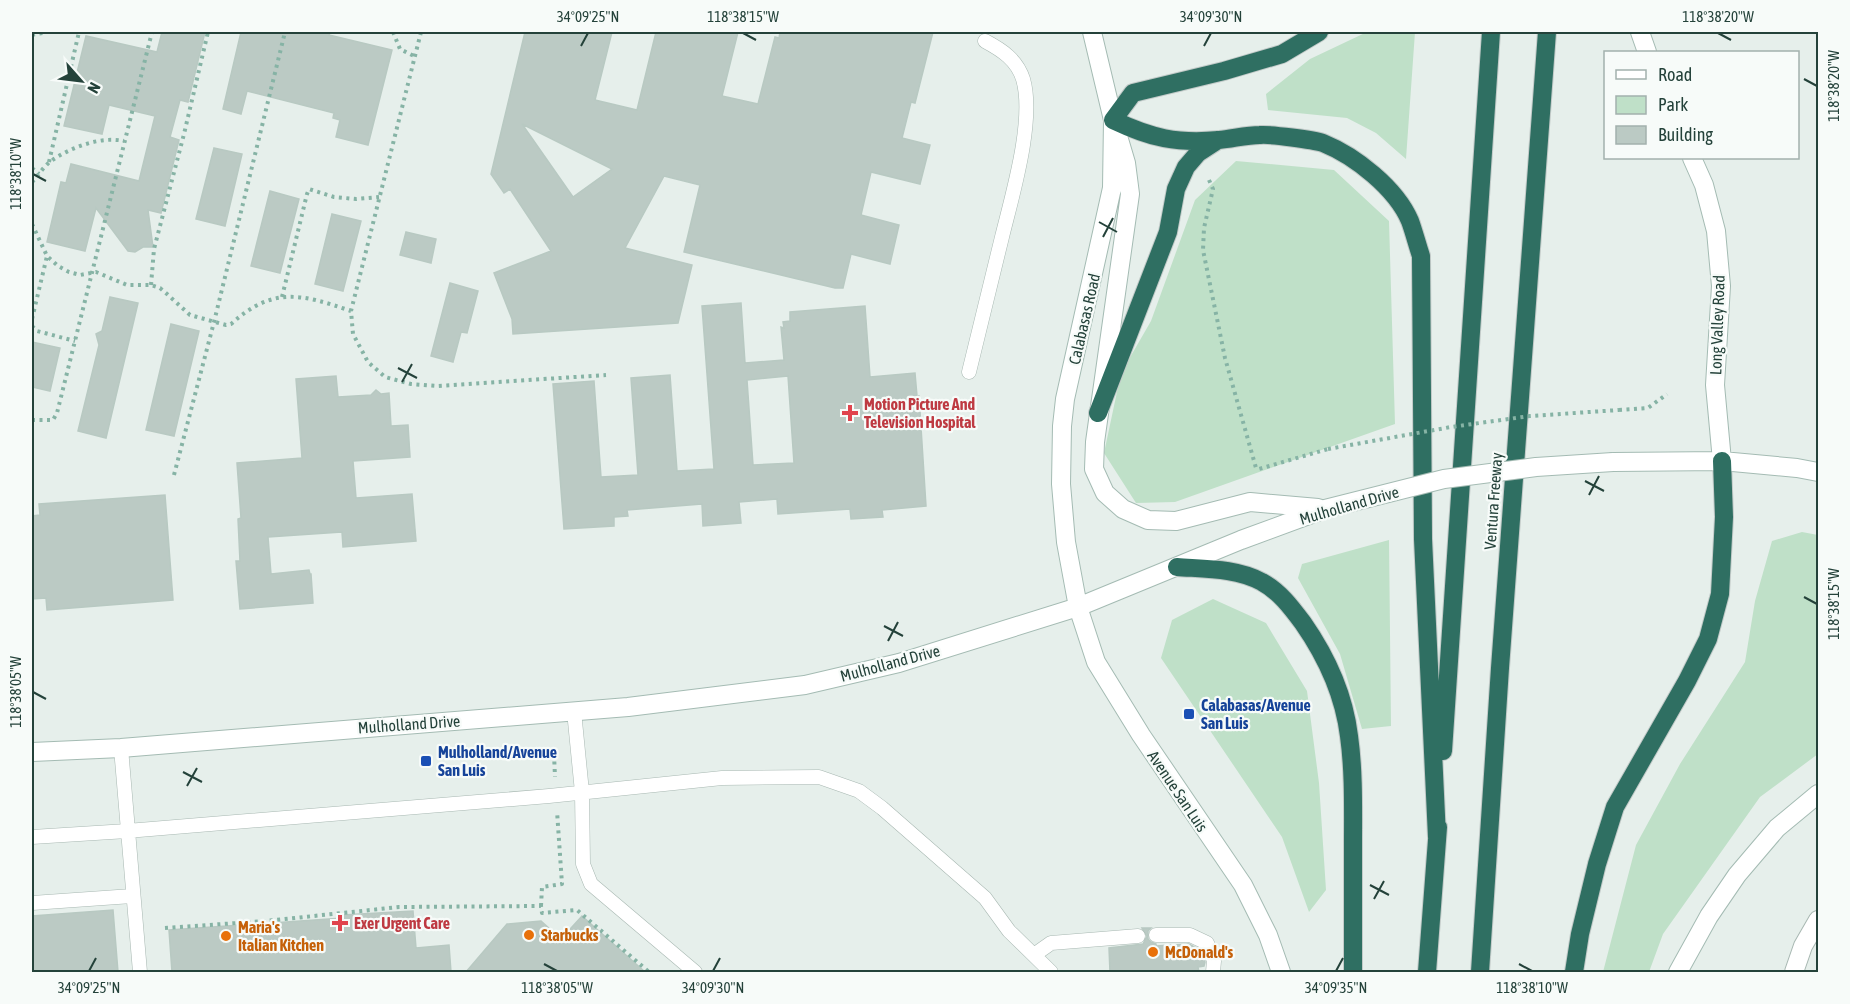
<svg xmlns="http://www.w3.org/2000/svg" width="1850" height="1004" viewBox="0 0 1850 1004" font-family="'Asap Condensed',sans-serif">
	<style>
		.green { fill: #bfe0c8 }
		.building { fill: #bbcac4; stroke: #b8c9c2; stroke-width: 1.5; fill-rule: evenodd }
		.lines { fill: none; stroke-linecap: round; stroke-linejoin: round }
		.lane-casing { stroke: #a8b8b2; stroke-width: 15 }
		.street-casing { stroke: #a8b8b2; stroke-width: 20 }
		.secondary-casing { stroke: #a4bbb3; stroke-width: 20 }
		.highway-casing { stroke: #c2cac8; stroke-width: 20 }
		.path { stroke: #86b3a5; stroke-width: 4; stroke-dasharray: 3 4.5; stroke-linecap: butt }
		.lane { stroke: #fff; stroke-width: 14 }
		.street { stroke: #fff; stroke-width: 18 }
		.secondary { stroke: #fff; stroke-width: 18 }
		.highway { stroke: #2f6f62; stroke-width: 18 }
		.secondary-bridge-casing { stroke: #a4bbb3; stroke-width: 20; stroke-linecap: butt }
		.path-bridge { stroke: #86b3a5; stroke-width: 4; stroke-dasharray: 3 4.5; stroke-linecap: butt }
		.secondary-bridge { stroke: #fff; stroke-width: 18 }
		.ticks { fill: none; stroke: #24423a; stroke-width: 2 }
		.health-dot { fill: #e0444e; stroke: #f7fbf9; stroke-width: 2 }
		.transit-dot { fill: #1a4fb4; stroke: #f7fbf9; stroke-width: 2 }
		.food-dot { fill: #e8710a; stroke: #f7fbf9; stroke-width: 2 }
		.labels { text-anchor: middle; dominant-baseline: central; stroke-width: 4.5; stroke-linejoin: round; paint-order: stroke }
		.street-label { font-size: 16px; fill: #24423a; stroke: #f7fbf9 }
		.health-label { font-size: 16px; font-weight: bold; fill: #be3a42; stroke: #f7fbf9; text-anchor: start }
		.transit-label { font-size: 16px; font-weight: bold; fill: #164399; stroke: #f7fbf9; text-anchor: start }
		.food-label { font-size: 16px; font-weight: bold; fill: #c56008; stroke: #f7fbf9; text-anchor: start }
		.neatline { fill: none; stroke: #24423a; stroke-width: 2 }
		.ticks-label { font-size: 15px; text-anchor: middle; fill: #24423a }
	</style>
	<rect width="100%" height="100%" fill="#e6efeb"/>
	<path class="green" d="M1367 32H1415L1406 159 1376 133 1347 118 1268 110 1266 94 1310 59Z
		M1236 161 1334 170 1389 221 1395 424 1175 502 1136 503 1104 453 1121 373 1151 321 1195 200Z
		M1802 532 1818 535V754L1760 797 1663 934 1649 972H1603L1636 845 1680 764 1745 662 1755 601 1772 541Z
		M1389 540 1391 726 1362 729 1340 654 1298 578 1302 564Z
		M1213 599 1266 623 1307 691 1319 783 1326 890 1309 912 1282 837 1161 658 1172 620Z"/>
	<path class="building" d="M162 32H205L188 102 180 100 170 137 179 140 161 213 148 210 153 247H143L135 252 128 251 96 208 85 251 47 242 61 182 66 183 71 164 139 181 155 116 109 105 102 134 64 126 86 36 157 52Z
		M241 32H330L329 35 392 50 368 145 336 137 340 120 333 118 334 113 247 91 241 114 223 109Z
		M525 32H612L595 100 637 110 656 32H738L722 96 758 104 775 37 779 38 780 32H933L915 103 911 102 902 138 930 145 920 184 871 172 861 215 899 225 890 264 851 254 843 288H835L684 252 700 185 664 176 625 248 692 265 678 323 513 334 512 319 494 273 551 251 510 189 504 193 491 174ZM522 124 612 169 573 197Z
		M214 148 242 154 225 226 196 219Z
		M270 191 299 199 280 273 251 266Z
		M332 214 361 221 343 291 315 284Z
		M406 232 436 239 431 263 400 255Z
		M450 283 478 291 467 333 461 332 453 362 431 356Z
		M110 297 138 303 106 438 78 431 99 345 96 334 102 331Z
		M741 303 745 363 784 360 781 327 784 328 783 322 790 321V312L865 306 870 377 915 373 917 396H919L926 506 882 510 883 517 851 519 850 509 778 514 777 499 739 502 741 523 703 526 702 504 627 510 628 516 614 517V526L564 529 553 384 594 381 601 477 638 475 631 378 670 375 677 471 714 469 702 306ZM788 376 794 463 753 465 747 380Z
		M171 324 199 331 174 436 146 430Z
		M32 342 60 348 50 391 32 387Z
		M336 376 338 397 371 395 376 390 381 394 389 393 391 426 408 425 410 457 353 461 356 498 412 494 416 541 343 547 342 532 268 537 271 574 309 570 310 574H311L313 603 240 609 236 561H240L238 519 241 518 237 463 302 458 296 379Z
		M165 495 173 600 47 610 46 598 32 599V516L40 515 39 504Z
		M113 910 118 972H32V916Z
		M413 911 416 948 449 945 451 972H172L169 930 343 918V915Z
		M582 916 645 972H466L507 924 541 921 561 939Z
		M1142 928H1151L1148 931V939L1151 942 1156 944V946L1189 944 1200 950 1205 962 1204 966 1198 967 1199 972H1110L1109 948 1143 944 1147 936Z"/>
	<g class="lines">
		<g class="lane-casing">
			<path id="lane" d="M969 372C980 327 991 282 1002 237 1012 196 1035 120 1023 79 1017 60 1002 50 985 41
				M574 711 582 792 583 864 591 884 695 972
				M121 748 140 972
				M32 837 127 831 549 796 722 778 819 777 859 791 882 808 985 898 1009 931 1051 972
				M32 903 132 896
				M1156 935H1190L1207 943 1214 961 1213 972
				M1034 955 1051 943 1138 936"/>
		</g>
		<g class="street-casing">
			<path id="street" d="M1794 972 1803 946 1818 920"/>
		</g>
		<g class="secondary-casing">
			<path id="secondary" d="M1092 32 1113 120 1112 188 1065 399 1062 426 1061 484 1066 542 1078 607 1096 662 1141 735 1243 885 1268 935 1281 972
				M1640 32 1647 52
				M1118 136 1126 163 1130 194 1095 442 1094 469 1105 493 1123 509 1148 520 1176 521 1250 502 1318 508
				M1692 158 1704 185 1716 231 1721 286 1715 385 1722 461
				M1613 462 1722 461 1797 468 1818 472
				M32 752 121 748 628 707 805 685 899 663 1078 607 1241 540 1325 509
				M1678 972 1709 916 1737 875 1777 828 1818 794"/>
		</g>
		<g class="highway-casing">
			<path id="highway" d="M1319 32 1282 54 1224 71 1133 93 1113 120C1151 138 1177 144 1219 140 1232 139 1246 135 1260 135 1270 134 1314 140 1323 143 1355 156 1396 188 1410 221 1414 232 1417 244 1421 256L1423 539 1437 837
				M1098 413 1168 232 1176 189 1186 167 1198 153 1218 140
				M1177 567C1204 569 1237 568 1262 582 1279 591 1291 607 1303 623 1326 656 1344 695 1349 736 1354 772 1353 809 1353 845 1353 888 1353 930 1353 972
				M1443 751 1491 32
				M1427 972 1438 827
				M1480 972 1500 668 1547 32
				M1574 972 1580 934 1597 864 1615 807 1687 681 1708 639 1720 594 1724 517 1722 461"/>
		</g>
		<path class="path" d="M393 32 400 49 414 56
			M421 32 351 311 353 334 368 362 385 377 411 384 437 386 606 375
			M32 35 47 32
			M49 162 79 32
			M32 168 39 174
			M1209 180 1213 189 1204 228 1203 250 1225 358 1256 468 1259 469 1328 449
			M32 182C38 176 44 166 51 161 71 147 101 136 124 141
			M32 224 47 256 58 266 69 272 80 275 96 272 127 285H151L160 288 167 294 190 315 226 325 231 324C273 286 302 294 351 311
			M151 285 154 249 184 134 208 32
			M282 297 307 194 309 189 334 197 356 199 379 197
			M32 319 47 256
			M32 326 37 331 75 341
			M1619 410 1648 408 1667 394
			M32 420H53L57 413 152 32
			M174 475 214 322 285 32
			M554 754 555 777
			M541 906 542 887 562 884 557 811
			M165 928 266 921 399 907 541 906 542 913 577 910 649 972"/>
		<use href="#lane" class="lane"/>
		<use href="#street" class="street"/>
		<use href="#secondary" class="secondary"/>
		<use href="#highway" class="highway"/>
		<g class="secondary-bridge-casing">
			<path id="secondary-bridge" d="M1325 509 1444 479 1536 467 1613 462"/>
		</g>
		<path class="path-bridge" d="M1328 449 1451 427 1530 416 1619 410"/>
		<use href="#secondary-bridge" class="secondary-bridge"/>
	</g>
	<path class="ticks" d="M743 33 756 40M1718 33 1731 40M581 46 588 33M1204 46 1211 33M1804 79 1817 86M33 174 46 181M1099 222 1117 232M1103 237 1113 218M398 368 417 378M402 382 412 364M1585 481 1604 491M1589 495 1599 476M1804 597 1817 604M884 626 903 636M888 641 898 622M33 692 46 699M183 772 202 782M187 786 197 768M1370 885 1389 895M1374 899 1384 881M544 964 557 971M1519 964 1532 971M89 971 96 958M713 971 720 958M1336 971 1343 958"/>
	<g class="health-dot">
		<path d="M847 404h6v6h6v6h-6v6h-6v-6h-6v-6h6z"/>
		<path d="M337 914h6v6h6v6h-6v6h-6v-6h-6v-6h6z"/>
	</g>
	<g class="transit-dot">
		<rect x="1183" y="708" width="12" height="12" rx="3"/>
		<rect x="420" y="755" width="12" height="12" rx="3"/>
	</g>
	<g class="food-dot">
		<circle cx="529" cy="935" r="6"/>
		<circle cx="226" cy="936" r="6"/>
		<circle cx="1153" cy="952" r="6"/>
	</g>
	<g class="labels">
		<g class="street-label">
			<text transform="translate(1084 319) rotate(-77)">Calabasas Road</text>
			<text transform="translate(1717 325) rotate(-88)">Long Valley Road</text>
			<text transform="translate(1493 501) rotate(-86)">Ventura Freeway</text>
			<text transform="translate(1349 505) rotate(-16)">Mulholland Drive</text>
			<text transform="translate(890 663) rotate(-15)">Mulholland Drive</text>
			<text transform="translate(409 724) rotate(-4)">Mulholland Drive</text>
			<text transform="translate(1178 791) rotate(56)">Avenue San Luis</text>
		</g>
		<g class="health-label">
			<text x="864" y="404">Motion Picture And<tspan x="864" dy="18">Television Hospital</tspan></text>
			<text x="354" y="923">Exer Urgent Care</text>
		</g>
		<g class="transit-label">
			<text x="1201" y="705">Calabasas/Avenue<tspan x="1201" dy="18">San Luis</tspan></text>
			<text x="438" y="752">Mulholland/Avenue<tspan x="438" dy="18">San Luis</tspan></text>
		</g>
		<g class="food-label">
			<text x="238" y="927">Maria's<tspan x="238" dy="18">Italian Kitchen</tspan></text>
			<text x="541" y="935">Starbucks</text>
			<text x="1165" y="952">McDonald's</text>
		</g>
	</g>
	<rect width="1850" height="1004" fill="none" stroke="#f7fbf9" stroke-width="66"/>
	<rect x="1604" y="51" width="195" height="108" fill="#f7fbf9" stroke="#a3b1ad" stroke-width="1.5"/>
	<rect x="1616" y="70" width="30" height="9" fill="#ffffff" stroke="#a3b1ad" stroke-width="1.5"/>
	<text x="1658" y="81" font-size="18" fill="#24423a">Road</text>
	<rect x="1616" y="96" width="30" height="18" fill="#bfe0c8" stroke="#a3b1ad" stroke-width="1.5"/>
	<text x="1658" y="111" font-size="18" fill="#24423a">Park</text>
	<rect x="1616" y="126" width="30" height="18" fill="#bbcac4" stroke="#a3b1ad" stroke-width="1.5"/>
	<text x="1658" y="141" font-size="18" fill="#24423a">Building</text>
	<g transform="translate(81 81) rotate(118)" stroke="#f7fbf9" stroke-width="4.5" paint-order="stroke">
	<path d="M0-4.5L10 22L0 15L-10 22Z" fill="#24423a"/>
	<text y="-9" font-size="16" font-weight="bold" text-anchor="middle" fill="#24423a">N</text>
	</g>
	<rect x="33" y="33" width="1784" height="938" class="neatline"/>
	<g class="ticks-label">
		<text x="588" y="22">34°09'25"N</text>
		<text x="743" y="22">118°38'15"W</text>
		<text x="1211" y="22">34°09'30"N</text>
		<text x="1718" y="22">118°38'20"W</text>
		<text transform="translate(1834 86) rotate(-90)" y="5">118°38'20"W</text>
		<text transform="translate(16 174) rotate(-90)" y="5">118°38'10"W</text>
		<text transform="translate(1834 604) rotate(-90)" y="5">118°38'15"W</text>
		<text transform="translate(16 692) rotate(-90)" y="5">118°38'05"W</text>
		<text x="89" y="993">34°09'25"N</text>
		<text x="557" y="993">118°38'05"W</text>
		<text x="713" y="993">34°09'30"N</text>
		<text x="1336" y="993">34°09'35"N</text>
		<text x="1532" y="993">118°38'10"W</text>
	</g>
</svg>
